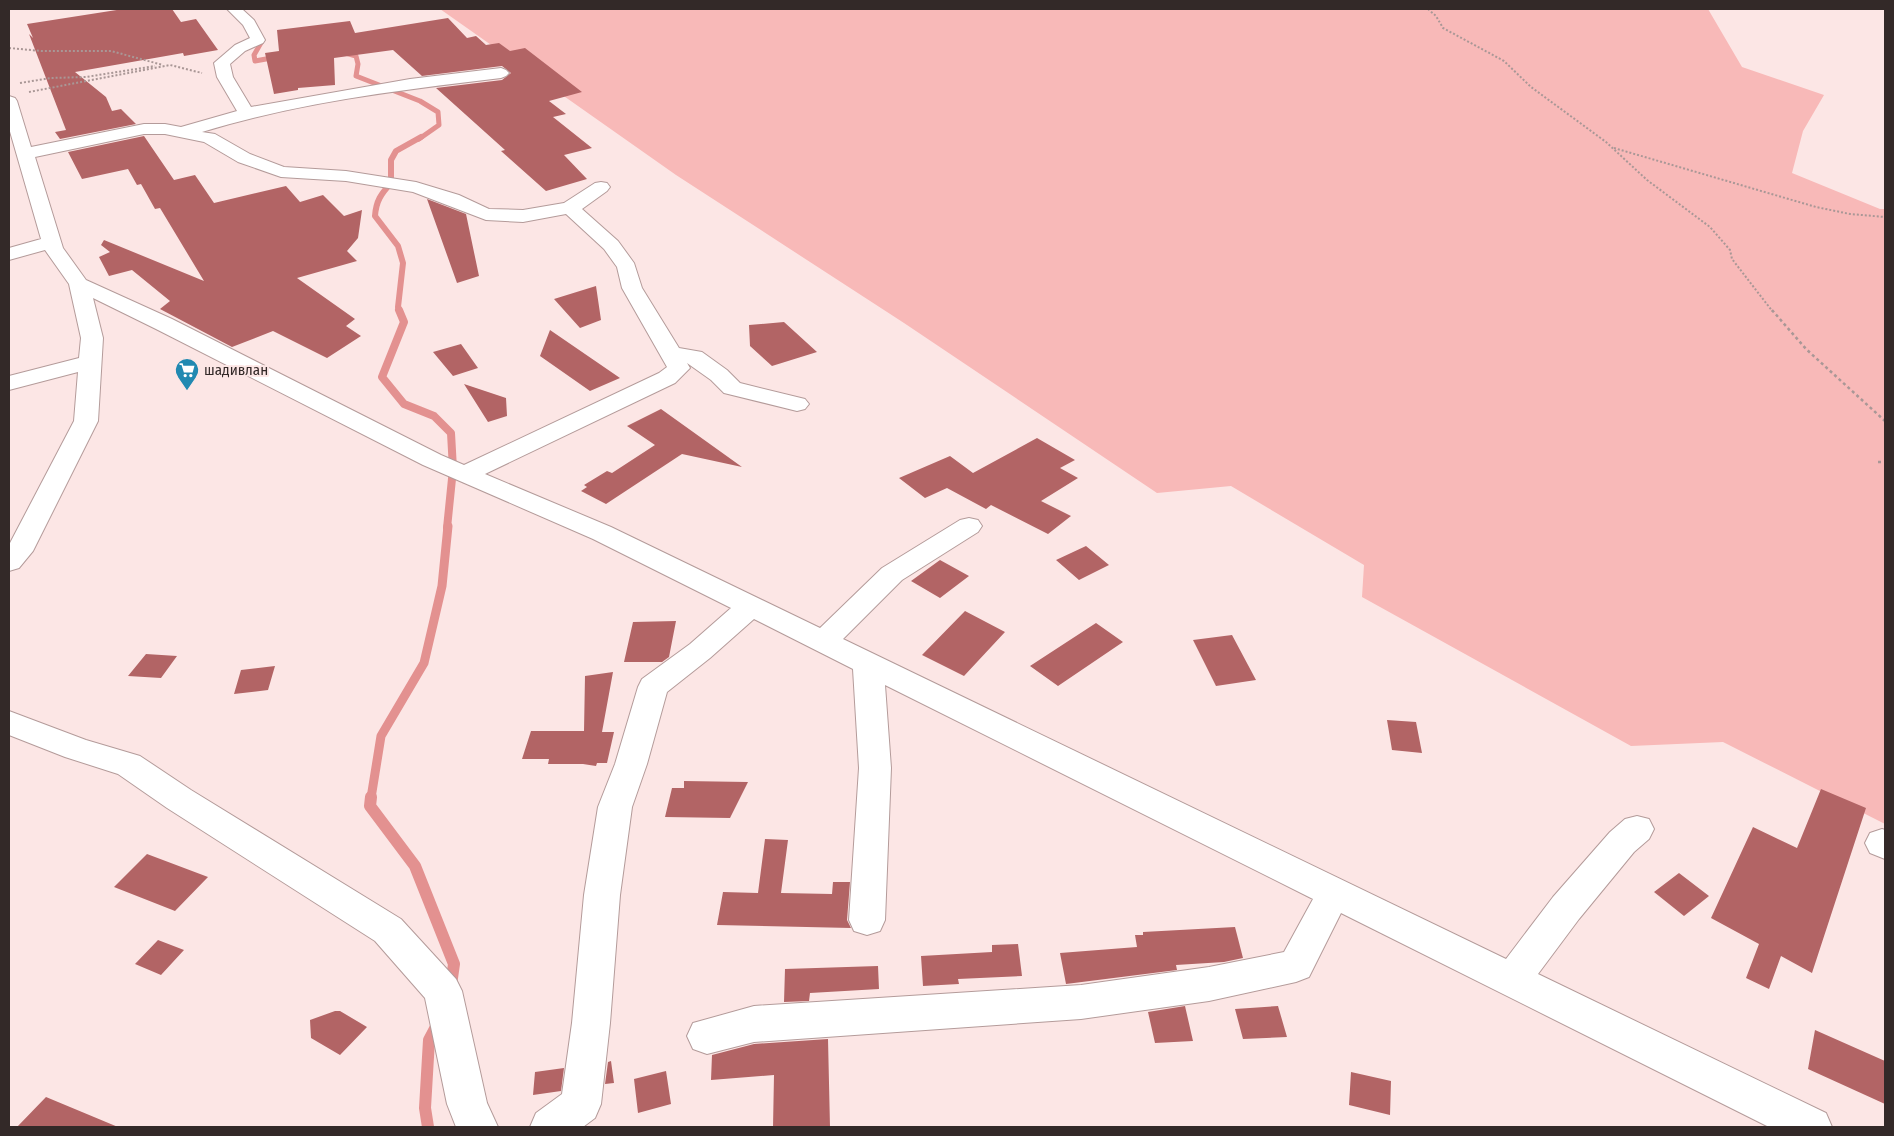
<svg xmlns="http://www.w3.org/2000/svg" width="1894" height="1136" viewBox="0 0 1894 1136" font-family="'Fira Sans Condensed',sans-serif">
	<style>
		.green { fill: #f8b9b8 }
		.lines { fill: none; stroke-linecap: round; stroke-linejoin: round }
		.stream-far4 { stroke: #e39190; stroke-width: 5 }
		.stream-far3 { stroke: #e39190; stroke-width: 6 }
		.stream-far2 { stroke: #e39190; stroke-width: 8 }
		.stream-far1 { stroke: #e39190; stroke-width: 9 }
		.stream { stroke: #e39190; stroke-width: 12 }
		.building { fill: #b26465 }
		.minor-casing { stroke: #b49b9a; stroke-width: 2 }
		.path-far1 { stroke: #a99796; stroke-width: 2; stroke-dasharray: 2 2; stroke-linecap: butt }
		.path { stroke: #a99796; stroke-width: 2.5; stroke-dasharray: 3 3; stroke-linecap: butt }
		.minor { fill: #fff; fill-rule: evenodd }
		.labels { text-anchor: middle; dominant-baseline: central; stroke-width: 4; stroke-linejoin: round; paint-order: stroke }
		.poi-label { font-size: 15px; fill: #332928; stroke: #fce6e5; text-anchor: start }
	</style>
	<rect width="100%" height="100%" fill="#fce6e5"/>
	<path class="green" d="M440 9H1708L1742 67 1824 95 1803 131 1792 173 1880 209H1885V824L1723 742 1631 746 1362 597 1364 565 1231 486 1157 493 904 323 676 175Z"/>
	<g class="lines">
		<path class="stream-far4" d="M258 34 262 41 254 55 255 61 277 57
			M342 52 356 56 358 64 356 76 420 101 438 112 439 125 419 139"/>
		<path class="stream-far3" d="M400 312 398 307 403 263 398 246 375 216C376 201 381 194 391 183V160L396 151 421 137"/>
		<path class="stream-far2" d="M399 310 404 322 382 377 404 404 434 416 451 433 453 469 447 528"/>
		<path class="stream-far1" d="M371 798 381 736 424 663 442 586 448 526"/>
		<path class="stream" d="M371 797 370 806 415 866 454 964 451 985
			M428 1127 425 1108 429 1040 438 1023"/>
	</g>
	<path class="building" d="M123 9H172L181 22 196 19 218 50 184 56 183 53 75 72 106 97 112 111 121 109 136 124 60 139 55 132 66 130 29 34 33 38 27 24Z
		M448 18 467 38 476 36 486 45 499 43 510 51 525 48 582 92 549 101 566 114 553 117 592 148 564 155 587 179 546 191 501 151 505 150 436 88 502 80 511 73 502 66 422 76 393 50 334 58 335 85 298 88V90L274 94 265 53 279 51 277 30 350 21 355 33Z
		M144 136 174 180 195 175 214 203 286 186 300 202 323 195 344 216 362 210 358 238 347 251 357 261 297 278 355 319 346 326 361 336 327 358 273 331 232 347 160 309 170 301 132 270 109 276 99 257 110 252 101 245 104 240 204 281 160 208 155 209 141 184 137 185 128 169 82 179 68 152Z
		M427 199 466 214 479 276 457 283Z
		M596 286 601 320 580 328 554 299Z
		M784 322 817 352 772 366 750 346 749 325Z
		M550 330 620 378 590 391 540 356Z
		M461 344 478 368 453 376 433 352Z
		M464 384 506 398 507 416 488 422Z
		M661 409 742 467 682 454 606 504 581 491 587 487 584 485 607 471 612 473 655 445 627 426Z
		M1037 438 1075 460 1060 468 1078 478 1041 501 1071 516 1048 534 991 505 986 509 947 488 925 498 899 478 950 456 973 473Z
		M1086 546 1109 565 1079 580 1056 560Z
		M940 560 969 576 940 598 911 581Z
		M965 611 1005 632 964 676 922 655Z
		M676 621 669 657 662 662H624L633 622Z
		M1096 623 1123 642 1058 686 1030 666Z
		M1232 635 1256 680 1216 686 1193 640Z
		M146 654 177 656 161 678 128 676Z
		M275 666 268 690 234 694 241 670Z
		M613 672 602 732H614L607 763H597L596 766 583 764H548L549 759H522L531 731H584L585 676Z
		M1387 720 1416 722 1422 753 1392 750Z
		M684 781 748 782 730 818 665 817 672 788H684Z
		M1821 789 1866 808 1812 973 1781 956 1769 989 1746 978 1759 944 1711 918 1753 827 1797 848Z
		M765 839 788 840 781 893 832 894 833 882H850L847 920 851 928 717 925 723 892 758 893Z
		M147 854 208 877 175 911 114 887Z
		M1679 873 1709 896 1684 916 1654 892Z
		M1235 927 1243 958 1224 962 1176 965 1177 970 1066 984 1060 953 1137 947 1135 935H1143V932Z
		M158 940 184 950 161 975 135 964Z
		M1018 944 1022 976 958 979 959 984 923 986 921 956 992 952V945Z
		M878 966 879 989 810 993 809 1001 784 1002 785 969Z
		M1185 1006 1193 1041 1155 1043 1148 1012Z
		M1278 1006 1287 1037 1243 1039 1235 1009Z
		M335 1011H340L367 1027 340 1055 311 1038 310 1020Z
		M1815 1030 1885 1061V1104L1808 1069Z
		M828 1039 830 1127H773L774 1075 711 1080 712 1055 754 1044Z
		M611 1061 614 1083 605 1084 608 1062Z
		M564 1068 561 1091 533 1095 535 1072Z
		M666 1071 671 1104 638 1113 634 1079Z
		M1351 1072 1391 1081 1390 1115 1349 1105Z
		M46 1097 118 1127H17Z"/>
	<g class="lines">
		<g class="minor-casing">
			<path id="minor" d="M227 9H242L254 20 265 40 263 43 245 51 230 64 233 77 251 107 410 79 501 68 506 70 509 73 506 76 501 78C401 90 299 102 202 132L215 134 250 154 284 167 346 171 416 182 459 195 489 209 523 210 564 203 595 183 601 182 607 183 610 187 607 191 582 209 618 241 634 263 642 288 679 348 702 352 727 370 740 383 805 399 809 404 805 409 797 411 724 393 711 380 687 363 690 368 675 383 485 474 611 527 820 628 882 568 960 520 969 518 978 520 982 526 978 532 902 580 843 639 1506 959 1553 897 1610 832 1625 819 1637 816 1649 819 1654 829 1649 839 1634 852 1579 919 1538 974 1826 1113 1832 1127H1769L1341 913 1309 977 1296 982 1209 1001 1081 1019 754 1042 707 1054 693 1049 687 1036 693 1023 754 1006 1081 985 1209 967 1284 952 1313 899 885 685 891 768 885 920 880 931 867 935 854 931 849 920 859 768 853 669 754 619 710 658 667 692 647 764 632 807 620 895 610 1023 601 1104 595 1118 583 1127H530L536 1113 562 1094 572 1023 584 895 598 807 615 764 638 687 642 679 690 644 731 608 593 539 423 465 156 329 93 298 103 338 98 421 33 551 19 568 9 571V545L74 421 78 372 9 390V376L79 358 81 338 69 284 45 250 9 260V248L41 239 9 128V96L15 98 17 101 31 147 144 124H165L181 127 237 111 217 77 214 63 235 45 250 38 243 25ZM144 134H165L204 142 238 162 281 177 346 181 413 192 486 220 523 222 566 214 604 249 617 267 622 288 667 367 659 373 464 465 441 455 172 319 86 280 63 248 35 157Z
				M9 711 86 740 140 756 191 790 401 919 456 979 462 991 487 1103 498 1127H456L447 1104 425 998 375 941 167 808 118 774 65 757 9 735Z
				M1882 829 1885 830V859L1870 853 1865 843 1870 833Z"/>
		</g>
		<path class="path-far1" d="M1428 9 1436 16 1443 28 1504 61 1531 87 1606 142 1647 180 1710 227 1730 250 1732 259 1773 312
			M9 48 41 51H111L163 65
			M20 83 51 78 86 77 155 66
			M29 92 170 65 202 73
			M1614 148 1816 207 1850 214 1885 217"/>
		<path class="path" d="M1772 310 1806 349 1885 421
			M1878 462H1885"/>
		<use href="#minor" class="minor"/>
	</g>
	<defs>
		<g id="supermarket-pin" transform="scale(1.25)"><path d="M0 17L-7.5 6A9.5 9.5 0 1 1 7.5 6Z" fill="#2189b1" stroke="#fce6e5"/><path d="M-6-5.5h2.5l.6 2H6L4.5 2H-2.5L-4.4-4H-6ZM-1.5 3.2a1.3 1.3 0 1 0 .1 0ZM3 3.2a1.3 1.3 0 1 0 .1 0Z" fill="#fff"/></g>
	</defs>
	<g fill-rule="evenodd">
		<use href="#supermarket-pin" x="187" y="370"/>
	</g>
	<g class="labels">
		<g class="poi-label">
			<text x="204" y="370">шадивлан</text>
		</g>
	</g>
	<rect width="1894" height="1136" fill="none" stroke="#332928" stroke-width="20"/>
</svg>
